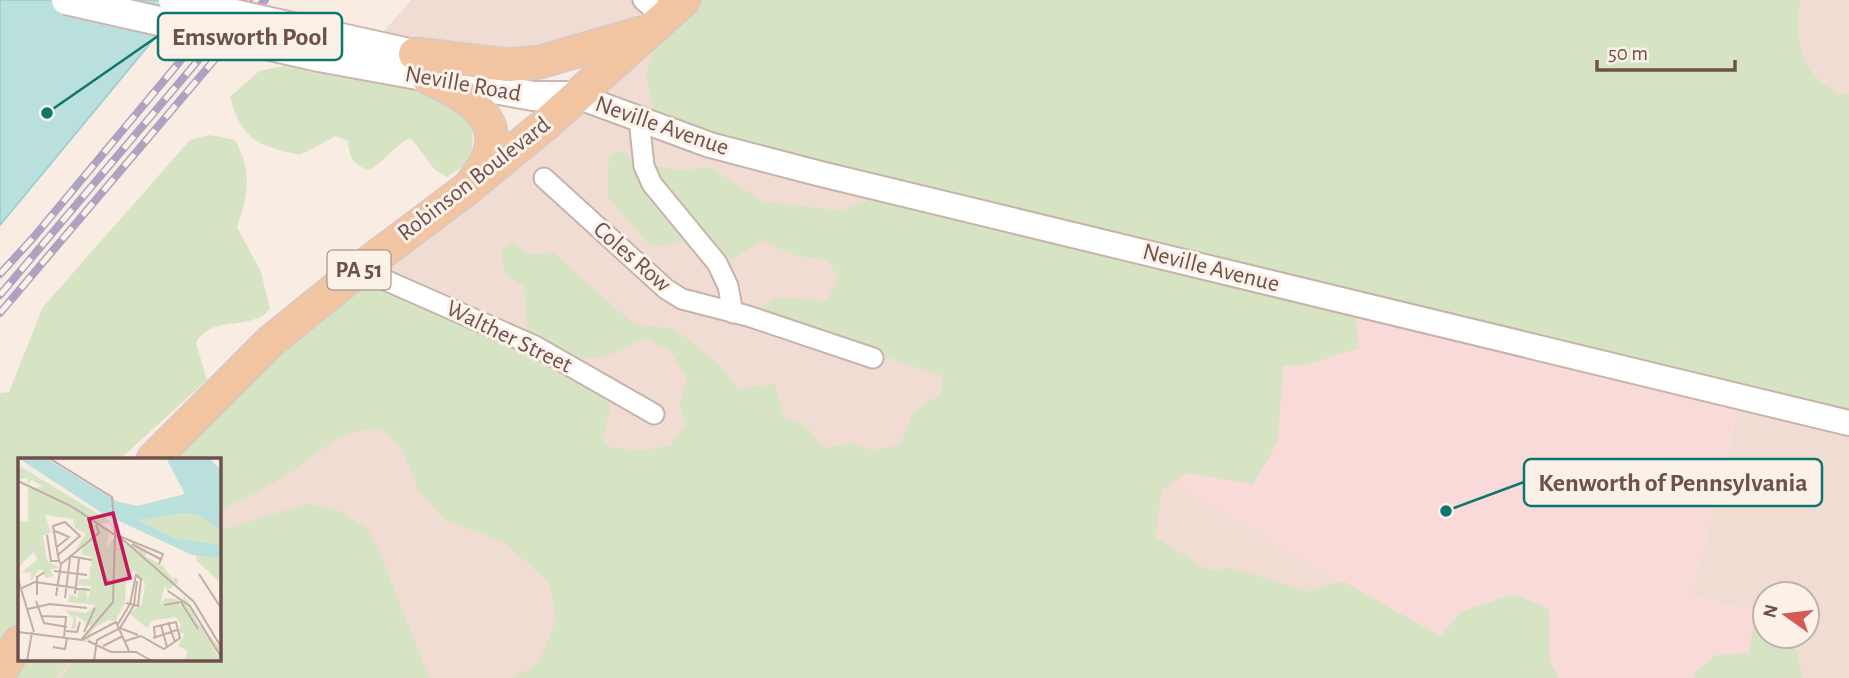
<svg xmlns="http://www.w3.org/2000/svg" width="1849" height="678" viewBox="0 0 1849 678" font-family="'Alegreya Sans',sans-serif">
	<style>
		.residential { fill: #f0dcd2 }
		.commercial { fill: #f8dbd8 }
		.green { fill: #d7e4c3 }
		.water { fill: #bae0de; stroke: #a1d0ce; stroke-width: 2 }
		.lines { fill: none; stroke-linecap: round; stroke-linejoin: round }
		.minor-casing { stroke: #c8b3ab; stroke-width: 23 }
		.tertiary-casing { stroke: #c8b3ab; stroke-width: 28 }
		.secondary-casing { stroke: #cdb4ac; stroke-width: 32 }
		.primary-casing { stroke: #d4cbc9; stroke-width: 35 }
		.minor { stroke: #fff; stroke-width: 19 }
		.tertiary { stroke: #fff; stroke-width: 24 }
		.secondary { stroke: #fff; stroke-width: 28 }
		.primary { stroke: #f1c4a2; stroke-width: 32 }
		.rail-casing { stroke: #ada3c0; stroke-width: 8 }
		.rail { stroke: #fcf1e8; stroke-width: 5; stroke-dasharray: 16; stroke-linecap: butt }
		.secondary-bridge-casing { stroke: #cdb4ac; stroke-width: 32; stroke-linecap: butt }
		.secondary-bridge { stroke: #fff; stroke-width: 28 }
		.labels { text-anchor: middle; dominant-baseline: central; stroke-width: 6; stroke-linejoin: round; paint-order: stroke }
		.shield { fill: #fcf1e8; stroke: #99817b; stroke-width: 2 }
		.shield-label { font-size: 23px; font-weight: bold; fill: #6e514c }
		.street-label { font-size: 24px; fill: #6e514c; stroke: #fcf1e8 }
		.inset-road { fill: none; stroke: #c1aea7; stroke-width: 2 }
		.view { fill: #c2185b; fill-opacity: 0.15; stroke: #c2185b; stroke-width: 3.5 }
		.inset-edge { fill: none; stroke: #6e514c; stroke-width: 3.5 }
		.leader { fill: none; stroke: #0f766e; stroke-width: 2.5 }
		.callout-dot { fill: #0f766e; stroke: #fcf1e8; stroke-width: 2.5 }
		.callout { fill: #fcf1e8; stroke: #0f766e; stroke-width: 2.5 }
		.callout-label { font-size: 26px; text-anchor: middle; font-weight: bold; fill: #6e514c }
	</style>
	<rect width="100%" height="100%" fill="#f9ece3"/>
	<path class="residential" d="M411 0H1849V678H1753L1765 636H1807V594H1765V613L1691 596 1741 397 1498 678H0L19 659H219V459H153L649 31 568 56 372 45Z"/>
	<path class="commercial" d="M900 193 1741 396 1691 596 1765 613 1753 678H1498L873 302Z"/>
	<path class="green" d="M696 0H1800C1796 46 1797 68 1839 95L1849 93V422L711 139 655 114 646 75 661 31Z
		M283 66C318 68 445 88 465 115 476 130 473 145 469 162L447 177 435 170 411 138C393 145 386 162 368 170 353 165 349 157 348 141L336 136 300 155C259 146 242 141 230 97L259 71Z
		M210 135 235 140C252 172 249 193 237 227L261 272 270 309C249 333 213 313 196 343L207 380 120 459H19V622L0 651V393L9 392 43 307 190 140Z
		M624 151 633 162 678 170 711 168 762 201 843 211 879 193 1355 310 1359 348 1308 365 1283 366 1278 442 1253 484 1188 473 1162 490 1155 537 1208 570 1233 568 1307 592 1343 581 1440 636 1462 611 1514 594 1549 609 1550 662 1559 678H512L538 664 556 620 550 584 504 542 446 521 420 493 401 447 382 429C338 427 325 450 291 472 268 487 243 499 219 512V459H156L336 293 383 289 414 307H439L600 385 610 408 603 439 609 447 642 451 671 445 686 423 679 405 687 378 670 351 646 338C584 369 586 363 527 332L524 287 504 272 501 250 514 243 530 255 552 252 634 324 675 329 722 367 738 390 775 383 785 419 805 425 824 448 851 443 871 450 899 446 915 410 941 394 942 376 754 312 776 297 826 301 838 278 828 260 797 256 762 240 730 261 692 241 651 247 608 197 609 155Z
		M306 504 338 510 367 528 383 560 429 678H61L75 659H219V531Z
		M1765 610V636H1800L1795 647 1803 678H1695L1696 671 1716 655 1749 653 1755 614Z
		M19 659H71L56 678H0Z"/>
	<path class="water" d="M0 0H186L0 225Z"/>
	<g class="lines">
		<g class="minor-casing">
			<path id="minor" d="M643 0 664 18
				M639 119 644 166 652 184 717 263 728 286 733 313
				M544 178 666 289 682 299 748 316 873 358
				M360 269 535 346 654 414"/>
		</g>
		<g class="tertiary-casing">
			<path id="tertiary" d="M577 96 710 145 821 174 1849 423"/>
		</g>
		<g class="secondary-casing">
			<path id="secondary" d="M328 35 436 59
				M319 57 533 96H577"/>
		</g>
		<g class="primary-casing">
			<path id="primary" d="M415 54 508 65 540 62 640 33
				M428 78C474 98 517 127 474 180
				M153 459 271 341 360 269 464 191 547 123 684 0
				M0 672 19 642"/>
		</g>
		<use href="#minor" class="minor"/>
		<use href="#tertiary" class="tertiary"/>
		<use href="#secondary" class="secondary"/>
		<use href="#primary" class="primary"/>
		<g class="rail-casing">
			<path id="rail" d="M0 274 33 238 231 0
				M0 295 249 0
				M0 313 265 0"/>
		</g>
		<use href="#rail" class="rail"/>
		<g class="secondary-bridge-casing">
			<path id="secondary-bridge" d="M66 0 319 57
				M173 0 328 35"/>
		</g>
		<use href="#secondary-bridge" class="secondary-bridge"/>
	</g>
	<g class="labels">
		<rect class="shield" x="327.5" y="250.5" width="63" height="39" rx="5"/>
		<g class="shield-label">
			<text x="359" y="270">PA 51</text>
		</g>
		<g class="street-label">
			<text transform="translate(463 84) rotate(10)">Neville Road</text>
			<text transform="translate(662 126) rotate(19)">Neville Avenue</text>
			<text transform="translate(474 179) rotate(-38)">Robinson Boulevard</text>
			<text transform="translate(632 257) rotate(41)">Coles Row</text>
			<text transform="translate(1211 268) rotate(14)">Neville Avenue</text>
			<text transform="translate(509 337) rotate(26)">Walther Street</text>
		</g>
	</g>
	<g transform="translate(18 458)">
		<rect width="203" height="203" fill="#f9ece3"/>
		<path d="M0 7 92 63 93 64 94 70 92 65 83 66 91 76 88 90 97 79 129 94 128 98 145 108 156 122 157 118 161 124 149 133 147 127 142 147 147 140 160 141 162 149 166 139 170 143 179 164 203 191V198L193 186 203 203H166L170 193 160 188 167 176 160 174 163 167 158 159 133 163 130 171 111 155 124 146 127 125 116 113 108 120 107 145 97 163 90 162 74 172 70 184 62 183 73 169 58 157V170L53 171 56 161 47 152 68 155 77 147 50 144 52 136 60 140V132L68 130 70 143 73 128 59 127 62 121H71L74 99 63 96 66 88 57 92 68 76 57 70 55 61 27 57 33 74 25 78 29 103 41 109 32 112 36 118 27 120 26 112H21L13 123V114L3 115 20 101 15 94 0 110V62L10 64V30L25 29 14 22 9 27 10 20 0 21ZM163 55 180 57 203 73V87L156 80 120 62ZM179 97 203 100V125L178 102Z" fill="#d7e4c3"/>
		<path d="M0 0H28L98 43 119 48 167 36 148 0H191L203 12V73L180 57 165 55 120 62 156 80 203 87V100L174 97 84 55Z" fill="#bae0de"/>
		<path class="inset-road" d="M31 0 94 39 97 76M0 23 53 48 109 85 176 144 203 189M37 73 51 79 39 89M29 77 33 103H41M101 78 145 96 141 106M114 86 144 102M40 97 62 78 47 64 35 68 41 103 43 106M51 98 74 102M43 106 81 75 78 67M36 113 69 117M181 116 203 150M0 121 16 174M4 130 17 124 72 132M150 133 172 148 203 199M57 136 61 101M19 137V119L27 114M38 138 43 106M47 140 52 100M18 143 26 165 49 169M146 147 163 144 180 171M10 151 32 146 69 150M23 158 48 159 46 179M150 164 157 184M100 166 112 146 118 117 123 121 120 148 108 145M143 167 149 189M102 170 116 147 119 123M48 173 59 174 62 164M0 174 64 182 98 164 111 193M66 174 77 150M135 180 159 172M63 182 95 144 97 77M70 183 93 194H118L134 203M107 183 123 178 146 191 162 180 158 164 136 169 137 179M85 188 105 178M35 189 47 191 49 180M9 203 14 174M76 203 79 182 102 170 120 177"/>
		<path class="view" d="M95 55 112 120 88 126 71 61Z"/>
		<rect width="203" height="203" class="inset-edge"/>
	</g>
	<path class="leader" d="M47 113L158 36M1446 511L1524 482"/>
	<g class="callout-dot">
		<circle cx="47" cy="113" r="7"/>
		<circle cx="1446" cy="511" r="7"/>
	</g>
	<g class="callout">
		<rect x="158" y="13" width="184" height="47" rx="7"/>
		<rect x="1524" y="459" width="298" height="47" rx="7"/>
	</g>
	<g class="callout-label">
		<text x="250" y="45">Emsworth Pool</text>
		<text x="1673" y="491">Kenworth of Pennsylvania</text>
	</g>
	<g transform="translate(1786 615) rotate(284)"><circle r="33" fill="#fcf1e8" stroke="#c3b1aa" stroke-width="2"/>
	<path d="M0-5L12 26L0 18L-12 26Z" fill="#d55955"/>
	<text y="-10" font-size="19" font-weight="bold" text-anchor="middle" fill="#6e514c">N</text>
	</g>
	<path d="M1597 60v10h138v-10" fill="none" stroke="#6e514c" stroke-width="3.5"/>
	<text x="1608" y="60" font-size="21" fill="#6e514c" stroke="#fcf1e8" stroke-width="5" paint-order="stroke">50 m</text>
</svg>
